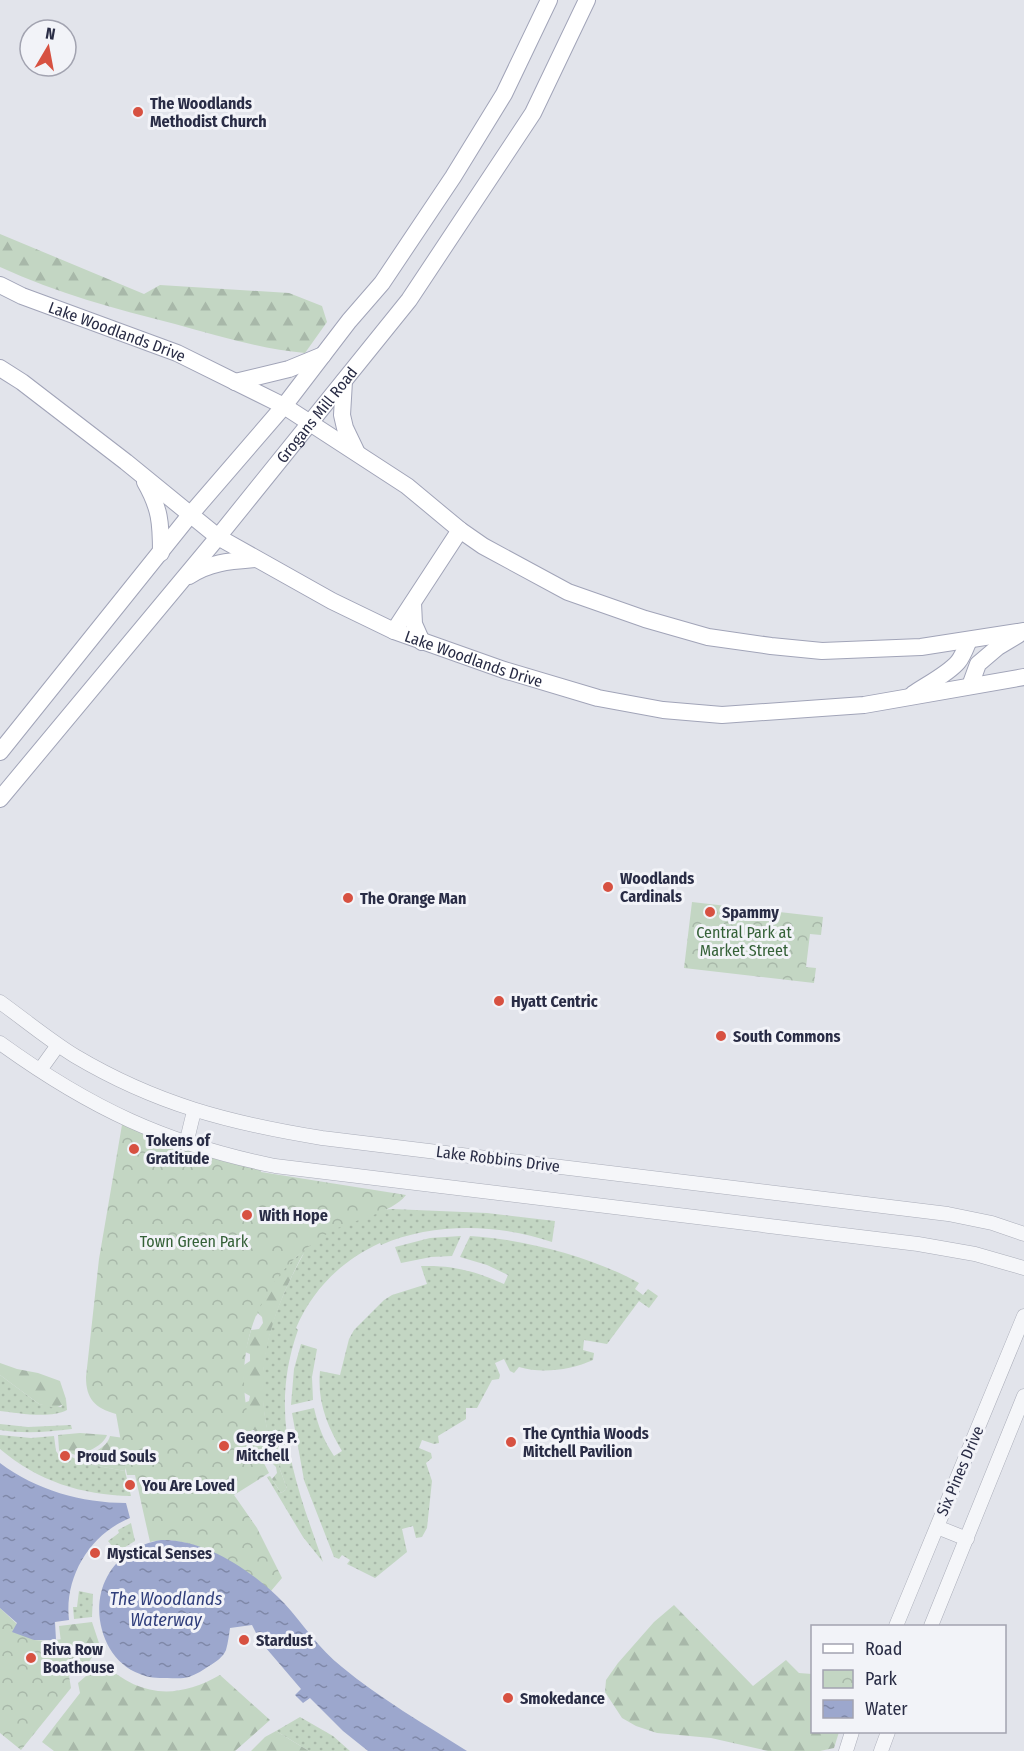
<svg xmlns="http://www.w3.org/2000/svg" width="1024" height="1751" viewBox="0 0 1024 1751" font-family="'Fira Sans Condensed',sans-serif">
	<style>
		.grass { fill: url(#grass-dots) }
		.forest { fill: url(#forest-firs) }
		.park { fill: url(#park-crowns) }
		.water { fill: url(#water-ripples) }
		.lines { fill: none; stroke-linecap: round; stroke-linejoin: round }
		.minor-casing { stroke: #aaadb9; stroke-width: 15 }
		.major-casing { stroke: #a1a4b8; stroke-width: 18 }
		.minor { stroke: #f5f6f9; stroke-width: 14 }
		.major { stroke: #fff; stroke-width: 16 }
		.poi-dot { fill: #d75141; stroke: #f2f3f8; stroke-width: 2 }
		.labels { text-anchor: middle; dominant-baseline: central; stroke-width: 6; stroke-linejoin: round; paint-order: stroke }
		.poi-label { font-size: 16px; font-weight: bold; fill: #292c45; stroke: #f2f3f8; text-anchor: start }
		.street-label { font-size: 16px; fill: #292c45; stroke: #f2f3f8 }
		.park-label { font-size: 16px; fill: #356138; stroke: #f2f3f8 }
		.water-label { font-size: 18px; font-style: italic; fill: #303e7b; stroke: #f2f3f8 }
	</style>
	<defs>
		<pattern id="grass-dots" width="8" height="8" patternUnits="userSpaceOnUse" patternTransform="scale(1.5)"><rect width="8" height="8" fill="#c3d6c3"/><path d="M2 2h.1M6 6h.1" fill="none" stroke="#a8b8a9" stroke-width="1.8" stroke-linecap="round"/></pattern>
		<pattern id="forest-firs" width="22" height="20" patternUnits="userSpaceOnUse" patternTransform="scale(1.5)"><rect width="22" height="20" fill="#c3d6c3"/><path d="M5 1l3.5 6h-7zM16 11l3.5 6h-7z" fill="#a8b8a9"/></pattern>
		<pattern id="park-crowns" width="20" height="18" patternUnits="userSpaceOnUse" patternTransform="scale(1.5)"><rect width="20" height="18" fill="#c3d6c3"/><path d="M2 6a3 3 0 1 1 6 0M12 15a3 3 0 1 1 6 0" fill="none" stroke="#a8b8a9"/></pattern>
		<pattern id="water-ripples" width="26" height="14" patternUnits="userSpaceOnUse" patternTransform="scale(1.5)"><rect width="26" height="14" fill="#9ca7cd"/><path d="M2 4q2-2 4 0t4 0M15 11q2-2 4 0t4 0" fill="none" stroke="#7f88a8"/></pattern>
	</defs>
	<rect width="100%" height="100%" fill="#e2e4eb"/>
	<path class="grass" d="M392 1209 487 1213 555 1221 552 1242C499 1224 434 1222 381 1245L380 1243C341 1261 313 1289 296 1328L298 1330C268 1414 295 1482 323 1562L303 1537 267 1477 270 1476 281 1493 287 1489C280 1468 270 1446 266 1424 254 1360 274 1308 304 1253L256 1316V1306L274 1277 328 1228 379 1210Z
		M461 1236 452 1256 431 1257 401 1263 395 1247 430 1238Z
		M470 1236C523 1239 593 1257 639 1283L635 1289 643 1295 648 1289 658 1296 649 1308 639 1301 607 1344 584 1340 583 1350 594 1353 593 1360C571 1370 542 1374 519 1367L514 1373 510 1371 504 1359 495 1363 500 1375 499 1379 492 1380 477 1408H466V1419L438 1436 439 1443 434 1444 422 1440 419 1448 431 1453 432 1458 426 1463 432 1481 427 1528 422 1537 416 1538 413 1526 402 1529 407 1552 375 1578 347 1564 350 1560 342 1555 339 1559 334 1557 304 1480 292 1413 314 1408C318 1426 324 1441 334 1456L342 1451C327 1426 317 1401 320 1371L340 1375 349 1339 354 1330 384 1300 392 1295 427 1284 421 1266C454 1265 474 1271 504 1284L508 1275 487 1265 460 1257Z
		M301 1344 317 1349 312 1377 313 1400 291 1405 294 1369Z
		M0 1375 39 1404 61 1407 66 1399 67 1410C51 1419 17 1413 0 1411Z
		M0 1424 28 1427 71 1425 72 1429C47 1432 25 1434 0 1430Z
		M0 1435 31 1438 54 1436 56 1451 62 1460H66L67 1455 87 1464 125 1471 131 1496C81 1495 38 1481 0 1449Z
		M131 1523 135 1541 117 1552 108 1541 119 1533 118 1530Z
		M79 1591 93 1594 92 1617 74 1619 73 1607H77Z
		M300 1717 333 1736 350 1751H309L276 1731Z"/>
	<path class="forest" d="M0 234 144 294 160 285 289 293 322 306 327 322 305 353C261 349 219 336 175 324 116 309 56 293 0 267Z
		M305 1250C275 1307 255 1358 266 1423 270 1446 280 1468 287 1489L281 1493 272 1479 277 1473 276 1467 271 1462 264 1463 254 1441 257 1434 254 1430H250L244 1403 249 1401 250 1396 243 1392 244 1365 250 1361V1354L245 1352 251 1330 259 1329 263 1323 262 1317 257 1312 276 1281Z
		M0 1363 17 1369 38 1373 60 1381 66 1399 64 1404 55 1408 39 1404 0 1375Z
		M80 1433 107 1435C103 1446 88 1451 78 1456L65 1451 62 1455 59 1450 58 1435Z
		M110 1436 124 1438 127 1464 125 1471 87 1464 77 1459C89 1454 107 1449 110 1436Z
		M674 1605 753 1686 786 1660 799 1673 812 1674V1732H839L834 1748 820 1751H768L711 1738 657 1733 636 1726 622 1718 605 1692 606 1680 618 1663 654 1622Z
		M92 1622 100 1646 88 1663 68 1677 65 1674 59 1626Z
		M102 1662C139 1697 176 1700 220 1675L270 1720 235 1751H54L42 1742 80 1693 78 1683Z
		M276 1731 309 1751H251L265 1737Z"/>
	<path class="park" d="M692 902 823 917 821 935 810 934 806 967 816 968 814 983 684 968Z
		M123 1119 262 1163 261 1172 406 1195C391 1214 354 1219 332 1231 242 1282 221 1385 269 1473L234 1495 257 1528 282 1578 271 1591C240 1566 191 1532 150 1542L135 1475H127L116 1414C95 1408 86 1399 86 1377L99 1259Z
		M0 1608 34 1640 48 1641 63 1639 71 1688 21 1750 0 1733Z"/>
	<path class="water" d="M0 1463C36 1490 82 1503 126 1503L130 1518C90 1534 64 1577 69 1620L55 1622 56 1640H34L12 1632 17 1623 0 1608Z
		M161 1540C206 1539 254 1572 284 1603 304 1625 319 1649 342 1667 379 1698 426 1725 467 1751H368L343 1731 310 1698 303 1703 295 1695 301 1689 260 1641 252 1625 230 1628C229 1635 228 1643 226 1650 223 1657 216 1662 209 1666 203 1670 197 1674 189 1677 182 1679 174 1678 167 1678 157 1678 148 1678 140 1674 103 1661 89 1610 107 1577 118 1556 138 1544 161 1540Z"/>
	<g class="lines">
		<g class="minor-casing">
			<path id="minor" d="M0 1002C25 1020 49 1040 75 1056 156 1104 229 1123 322 1138L948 1214 992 1223 1024 1234
				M0 1043C90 1108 166 1144 275 1166L918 1244 975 1254 1024 1268
				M40 1070 58 1045
				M186 1144 194 1111
				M937 1527 967 1539
				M896 1626 1024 1316
				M931 1626 1024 1396
				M846 1751 852 1732
				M881 1751 888 1732"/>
		</g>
		<g class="major-casing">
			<g id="major">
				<path id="s1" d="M0 285 22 296 177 353 284 406 407 486 460 530 483 546 568 592 645 619 708 637 771 646 822 651 921 647 1024 631"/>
				<path id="s2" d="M0 368 22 382 126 462 218 537 332 601 394 631 504 670 598 698 663 710 722 715 864 705 1024 677"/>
				<path d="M344 381 342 415 345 428 356 451"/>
				<path d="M235 382 289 369 323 355"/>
				<path d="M145 482C160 508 161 523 161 553"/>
				<path d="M189 576C210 562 231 561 256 559"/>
				<path d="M413 603 414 624 422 642"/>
				<path d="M394 631 460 530"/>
				<path d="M970 686 978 664 998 647 1018 635"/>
				<path d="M913 694C926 685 948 674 958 662 963 656 966 647 969 640"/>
				<path d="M0 752 190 515 284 406 349 321 382 283 453 177 504 94 549 0"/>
				<path id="s3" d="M0 799 218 537 409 300 533 113 587 0"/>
			</g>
		</g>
		<use href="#minor" class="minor"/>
		<use href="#major" class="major"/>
	</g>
	<g class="poi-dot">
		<circle cx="138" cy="112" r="6"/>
		<circle cx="608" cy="887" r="6"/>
		<circle cx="348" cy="898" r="6"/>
		<circle cx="710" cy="912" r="6"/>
		<circle cx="499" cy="1001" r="6"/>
		<circle cx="721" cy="1036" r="6"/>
		<circle cx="134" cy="1149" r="6"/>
		<circle cx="247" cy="1215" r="6"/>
		<circle cx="511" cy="1442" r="6"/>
		<circle cx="224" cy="1446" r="6"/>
		<circle cx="65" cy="1456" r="6"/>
		<circle cx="130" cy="1485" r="6"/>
		<circle cx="95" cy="1553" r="6"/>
		<circle cx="244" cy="1640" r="6"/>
		<circle cx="31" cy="1658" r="6"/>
		<circle cx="508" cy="1698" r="6"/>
	</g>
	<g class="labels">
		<g class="poi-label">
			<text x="150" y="103">The Woodlands<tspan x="150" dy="18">Methodist Church</tspan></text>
			<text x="620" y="878">Woodlands<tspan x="620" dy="18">Cardinals</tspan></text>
			<text x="360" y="898">The Orange Man</text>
			<text x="722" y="912">Spammy</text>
			<text x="511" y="1001">Hyatt Centric</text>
			<text x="733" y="1036">South Commons</text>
			<text x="146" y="1140">Tokens of<tspan x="146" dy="18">Gratitude</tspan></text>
			<text x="259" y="1215">With Hope</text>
			<text x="523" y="1433">The Cynthia Woods<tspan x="523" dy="18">Mitchell Pavilion</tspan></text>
			<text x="236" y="1437">George P.<tspan x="236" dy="18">Mitchell</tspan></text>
			<text x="77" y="1456">Proud Souls</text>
			<text x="142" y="1485">You Are Loved</text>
			<text x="107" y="1553">Mystical Senses</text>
			<text x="256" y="1640">Stardust</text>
			<text x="43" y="1649">Riva Row<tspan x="43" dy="18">Boathouse</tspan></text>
			<text x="520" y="1698">Smokedance</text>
		</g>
		<g class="street-label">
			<text stroke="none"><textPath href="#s1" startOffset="126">Lake Woodlands Drive</textPath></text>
			<text stroke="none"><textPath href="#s3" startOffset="498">Grogans Mill Road</textPath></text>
			<text stroke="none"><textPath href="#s2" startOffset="560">Lake Woodlands Drive</textPath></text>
			<text transform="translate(498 1159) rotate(7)">Lake Robbins Drive</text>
			<text transform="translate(960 1471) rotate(-67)">Six Pines Drive</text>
		</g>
		<g class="park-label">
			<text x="744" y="932">Central Park at<tspan x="744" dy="18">Market Street</tspan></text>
			<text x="194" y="1241">Town Green Park</text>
		</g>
		<g class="water-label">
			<text x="166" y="1599">The Woodlands<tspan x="166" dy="21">Waterway</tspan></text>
		</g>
	</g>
	<rect x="811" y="1625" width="195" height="108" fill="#f2f3f8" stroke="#a2a3b0" stroke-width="1.5"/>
	<rect x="823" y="1644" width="30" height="9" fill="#ffffff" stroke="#a2a3b0" stroke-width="1.5"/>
	<text x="865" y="1655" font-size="18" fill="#292c45">Road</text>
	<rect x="823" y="1670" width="30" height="18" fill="url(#park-crowns)" stroke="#a2a3b0" stroke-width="1.5"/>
	<text x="865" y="1685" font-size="18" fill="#292c45">Park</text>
	<rect x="823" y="1700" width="30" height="18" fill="url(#water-ripples)" stroke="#a2a3b0" stroke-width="1.5"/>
	<text x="865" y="1715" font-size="18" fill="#292c45">Water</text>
	<g transform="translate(48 48) rotate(10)"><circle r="28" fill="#f2f3f8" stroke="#a2a3b0" stroke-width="1.5"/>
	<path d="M0-4.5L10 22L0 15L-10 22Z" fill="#d75141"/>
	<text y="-9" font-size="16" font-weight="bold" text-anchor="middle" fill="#292c45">N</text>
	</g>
</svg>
